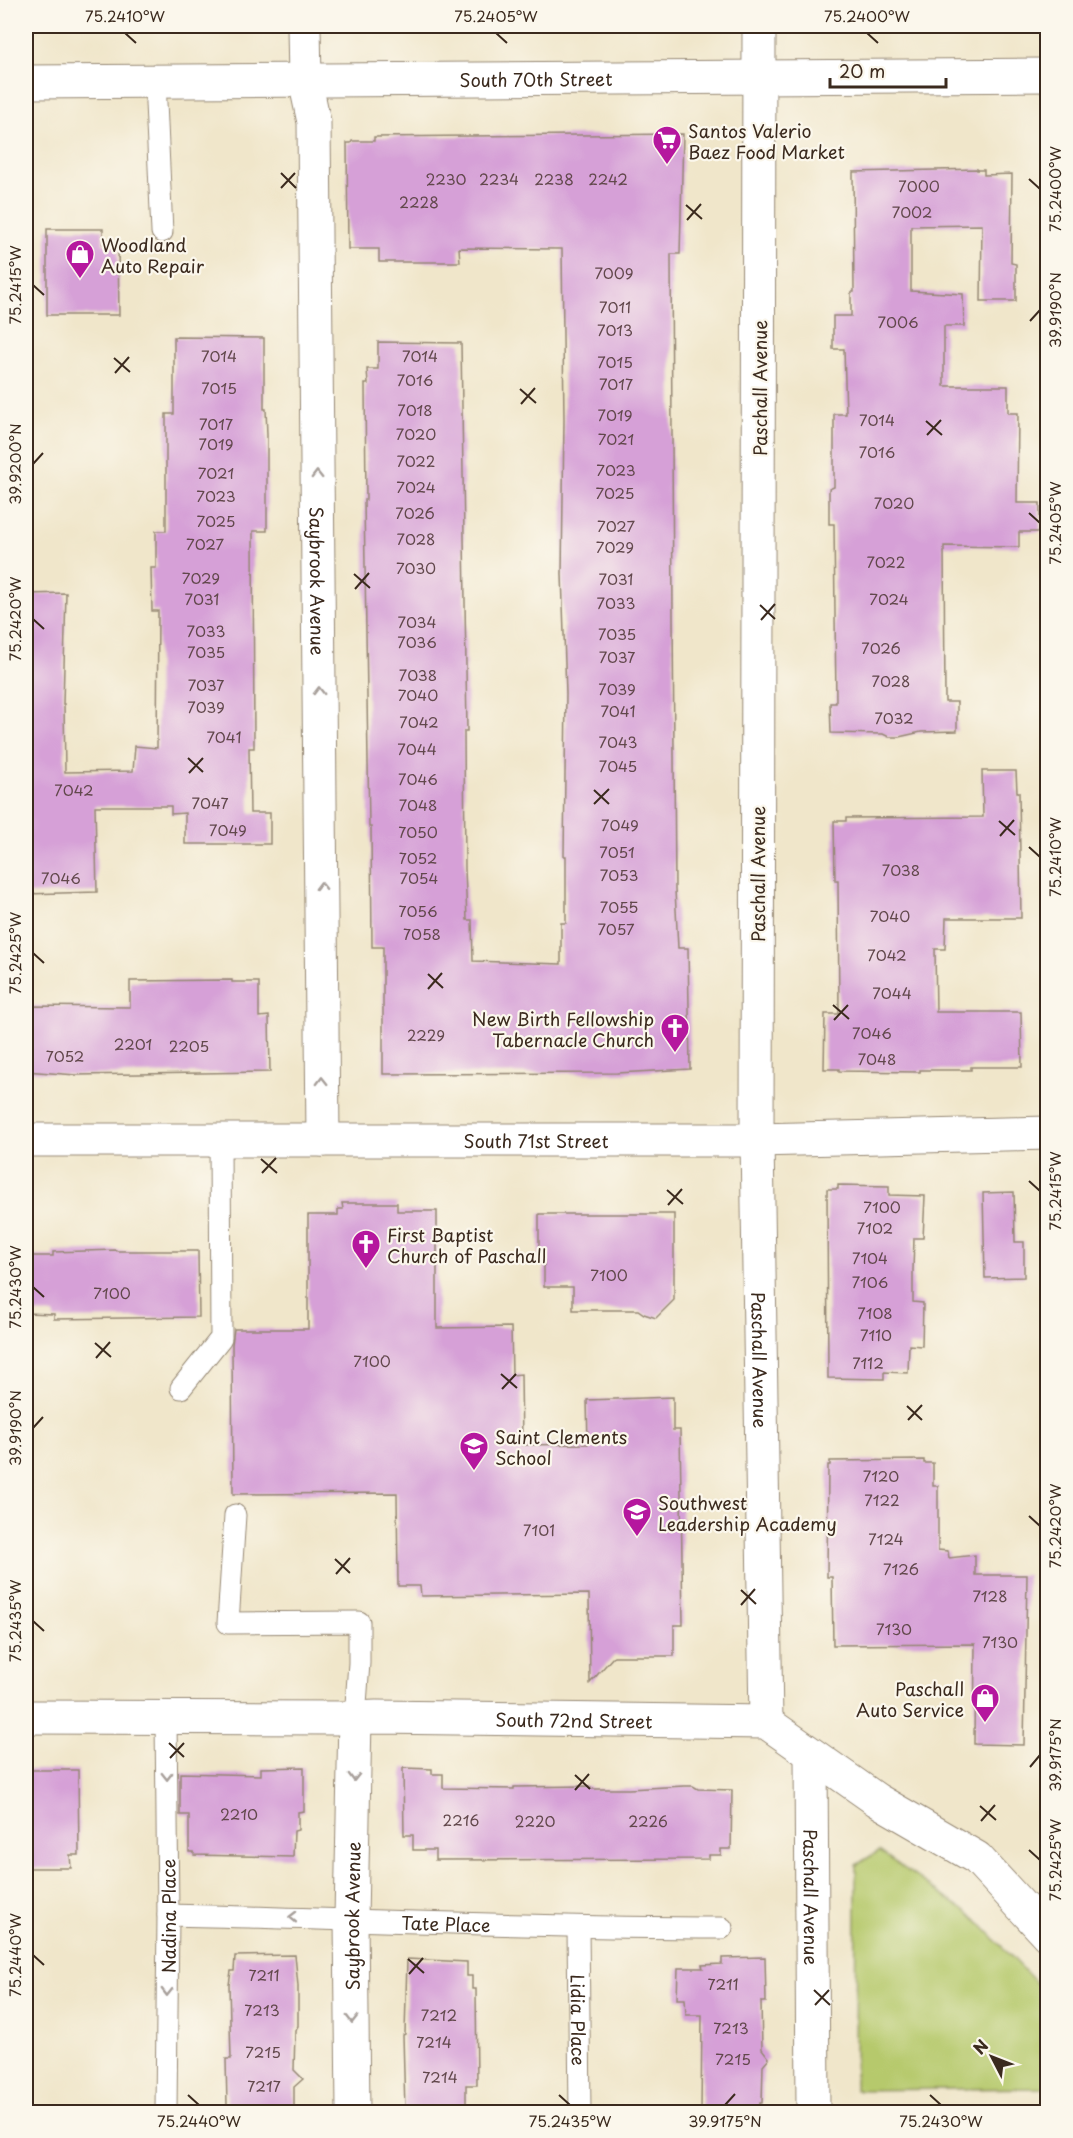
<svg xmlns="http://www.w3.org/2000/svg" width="1073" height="2138" viewBox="0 0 1073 2138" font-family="'Playpen Sans',sans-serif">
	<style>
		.green { fill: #b6c96c; stroke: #787a45; stroke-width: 1.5 }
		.building { fill: #d6a0d7 }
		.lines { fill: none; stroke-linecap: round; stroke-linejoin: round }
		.lane-casing { stroke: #968874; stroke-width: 23 }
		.street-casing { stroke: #968874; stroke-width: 35 }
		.secondary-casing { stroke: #968874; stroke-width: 35 }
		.lane { stroke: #fff; stroke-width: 21 }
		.street { stroke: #fff; stroke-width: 33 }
		.secondary { stroke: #fff; stroke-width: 33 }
		.oneway { stroke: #a79f9a }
		.ticks { fill: none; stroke: #3b2a1e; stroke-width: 2 }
		.labels { text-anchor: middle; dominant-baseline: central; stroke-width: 4.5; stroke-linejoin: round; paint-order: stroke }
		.number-label { font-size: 15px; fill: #62484c }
		.street-label { font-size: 18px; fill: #3b2a1e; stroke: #fbf7ec }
		.poi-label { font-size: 18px; fill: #3b2a1e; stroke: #fbf7ec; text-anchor: start }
		.neatline { fill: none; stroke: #3b2a1e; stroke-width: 2 }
		.ticks-label { font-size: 15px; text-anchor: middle; fill: #3b2a1e }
	</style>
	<rect width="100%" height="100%" fill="#fbf7ec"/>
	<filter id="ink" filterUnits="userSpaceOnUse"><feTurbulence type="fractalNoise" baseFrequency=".0167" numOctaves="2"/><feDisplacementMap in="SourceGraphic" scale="12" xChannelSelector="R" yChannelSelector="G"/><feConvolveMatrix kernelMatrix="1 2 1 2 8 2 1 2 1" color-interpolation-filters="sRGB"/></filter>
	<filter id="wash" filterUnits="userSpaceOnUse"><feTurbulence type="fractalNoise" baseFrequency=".008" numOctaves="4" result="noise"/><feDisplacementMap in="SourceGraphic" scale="24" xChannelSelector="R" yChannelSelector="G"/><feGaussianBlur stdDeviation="1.35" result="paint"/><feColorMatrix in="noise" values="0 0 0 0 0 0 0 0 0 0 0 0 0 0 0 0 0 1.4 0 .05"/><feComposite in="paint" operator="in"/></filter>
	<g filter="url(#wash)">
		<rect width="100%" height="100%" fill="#f0e6ca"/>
		<path class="green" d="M879 1851 975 1918 1047 1994V2088L855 2090 856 1865Z"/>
		<g id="blocks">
			<path class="building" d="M683 134 680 254H671L673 618 675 890 678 948H688L690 1069 617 1073 383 1074V947H372L371 827H369L364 500H366L365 384H368L367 369H378V342L461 343 467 731H464L465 869 467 920H472L473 961 561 964V923H566V856H564L566 693 562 574 564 420 562 249 459 248 460 262H379V249H348L347 143H351L352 141H374V137Z
				M977 169V170H984V175L1012 174 1011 263 1016 264V301H981L982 225 911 226V291L963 294 964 326H944V386H1008V413H1018L1017 503H1040V532H1019V547L944 546 945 702H957V731L921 732 899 737H889L883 734 831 733 830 703H836L834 524H829V489L834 487V414H846L844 349H833V316H851V292H854L853 172Z
				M47 229H103V244H118L119 315H47Z
				M174 337 264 338V409H266L267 435V531H253L254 748H249L250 813H270V844H185V813L171 814V806H95L97 892 26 894V594L66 593 63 704H64L65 772 133 771 135 746 157 748 158 611H152L151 568H156V531H166V414H174Z
				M982 771H1016L1017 792H1019L1021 918H946L945 949H935L936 1012H1021L1022 1067H971V1070H920V1072L839 1071V1069H824L825 1014H839L838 880H835L834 821H846V818L983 817Z
				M232 980V982H259V1017L269 1016 270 1072 76 1075 26 1071V1006L130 1007V981Z
				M838 1185 889 1186V1195L925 1196 923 1238H914L913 1270V1302L923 1303 922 1346 909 1345 908 1373 884 1372V1379L828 1378 827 1189H838Z
				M1014 1192 1015 1242H1024V1277L985 1278 983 1193Z
				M342 1203H397V1211H437V1328L511 1327 512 1375 521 1374 522 1445 588 1444 587 1400 673 1397V1430H680L683 1625H674V1656H614L590 1683 589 1594 421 1596 420 1586H398L397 1493 233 1494 232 1345 234 1329H308V1215H338V1209H343Z
				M539 1214H674V1300L656 1318 644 1314 638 1310H573V1287H544V1261H539Z
				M116 1250 117 1251H198L199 1317 54 1319V1314L26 1313V1256H53V1252Z
				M924 1460V1463H933V1486H938V1550L948 1551 949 1558 975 1555V1575H1027L1024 1745 974 1744 975 1644 833 1645 832 1577H827L828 1465H830V1461Z
				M304 1767V1811L298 1812V1830L294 1831 293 1857 194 1855V1852H189V1815H180V1773L261 1775V1768Z
				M403 1768 432 1769V1774H443V1788L514 1789V1787L589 1786 592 1789H629L684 1786H693L698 1789 732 1790 731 1849H721V1855H709V1859L435 1860V1850H413V1835H404Z
				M26 1770H78L79 1855H70L71 1868H26Z
				M295 1955 298 1986V2026L295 2031 294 2070 303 2079 294 2087V2112H234V2105L227 2106 226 2059H231L229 1985 231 1971H234L235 1956Z
				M765 1957 766 2002H761L762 2049 769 2058 763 2065 762 2103H760V2112H701L702 2015H686L685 1999H677L678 1968H703L702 1965 722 1964V1958Z
				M407 1959 467 1962V1976H472V1989H476L477 2085H466V2112H405L403 2035 405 2034Z"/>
		</g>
	</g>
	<g filter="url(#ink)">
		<use href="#blocks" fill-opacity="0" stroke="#968874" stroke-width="1.5"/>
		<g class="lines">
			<g class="lane-casing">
				<g id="lane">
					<path d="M155 81 162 232"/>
					<path d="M181 1388 221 1338 220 1140"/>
					<path d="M235 1515 228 1623 359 1622V1663L355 1718"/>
					<path id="s1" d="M168 1915C353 1919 537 1928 722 1928"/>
					<path id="s2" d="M578 1928 580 2112"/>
					<path id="s3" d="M166 2112 168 1915 166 1718"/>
				</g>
			</g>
			<g class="street-casing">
				<g id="street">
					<path id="s4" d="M304 26 305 80 314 122 323 1140"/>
					<path id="s5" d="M759 26 757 1140 766 1722"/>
					<path id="s6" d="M26 1140H757L1048 1133"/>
					<path id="s7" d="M26 1717 355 1718 376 1717 766 1722 877 1800 977 1858 1048 1935"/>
					<path id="s8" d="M811 1755 813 2112"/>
					<path id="s9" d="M353 2112 351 1919 355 1718"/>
				</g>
			</g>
			<g class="secondary-casing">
				<g id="secondary">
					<path id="s10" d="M26 82 1048 75"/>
				</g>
			</g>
			<use href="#lane" class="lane"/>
			<use href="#street" class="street"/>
			<use href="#secondary" class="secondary"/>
		</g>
		<defs><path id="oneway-chevron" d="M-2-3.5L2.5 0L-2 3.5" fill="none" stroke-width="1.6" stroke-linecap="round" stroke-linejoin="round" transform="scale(1.5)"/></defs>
		<g class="oneway">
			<use href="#oneway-chevron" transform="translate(317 475) rotate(-91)"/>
			<use href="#oneway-chevron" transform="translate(319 691) rotate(-91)"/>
			<use href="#oneway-chevron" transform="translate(321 886) rotate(-91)"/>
			<use href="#oneway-chevron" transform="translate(322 1081) rotate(-91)"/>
			<use href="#oneway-chevron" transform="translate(167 1776) rotate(89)"/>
			<use href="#oneway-chevron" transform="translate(354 1777) rotate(91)"/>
			<use href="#oneway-chevron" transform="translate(293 1917) rotate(-179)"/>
			<use href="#oneway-chevron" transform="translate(167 1992) rotate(91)"/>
			<use href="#oneway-chevron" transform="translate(352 2019) rotate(90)"/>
		</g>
	</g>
	<path class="ticks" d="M125 33 136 43M496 33 507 43M867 33 878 43M281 173 296 188M1029 179 1040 189M281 188 295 173M686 205 702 219M687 220 701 204M33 285 44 295M1030 321 1040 310M114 358 130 372M115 373 129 357M520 389 536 403M521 404 535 388M926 421 942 435M927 435 941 420M33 464 43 453M1029 513 1040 523M354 574 370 588M355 589 369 573M760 605 775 619M33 619 44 629M761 620 775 604M188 758 203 772M189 773 203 758M594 790 609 804M594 804 609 789M999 821 1015 835M1000 836 1014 820M1029 847 1040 857M33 953 44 963M428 974 443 988M428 989 442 973M833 1005 849 1019M834 1020 848 1005M261 1159 277 1173M262 1173 276 1158M1029 1181 1040 1191M667 1190 683 1204M668 1205 682 1189M33 1287 44 1297M95 1343 111 1357M96 1358 110 1342M501 1374 517 1388M502 1389 516 1374M907 1406 922 1420M908 1420 922 1405M33 1428 43 1417M1029 1516 1040 1526M335 1559 350 1573M336 1574 350 1558M741 1590 756 1604M741 1605 755 1589M33 1621 44 1631M169 1743 184 1757M170 1758 184 1743M1030 1767 1040 1755M575 1775 590 1789M575 1790 589 1774M980 1806 996 1820M981 1821 995 1805M1029 1850 1040 1860M33 1955 44 1965M408 1959 424 1973M409 1974 423 1958M814 1990 830 2005M815 2005 829 1990M188 2095 199 2105M559 2095 570 2105M930 2095 941 2105M725 2105 735 2094"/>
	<defs>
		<g id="supermarket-pin" transform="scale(1.5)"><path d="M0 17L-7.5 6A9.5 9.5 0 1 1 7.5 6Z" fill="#b5179e" stroke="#fbf7ec"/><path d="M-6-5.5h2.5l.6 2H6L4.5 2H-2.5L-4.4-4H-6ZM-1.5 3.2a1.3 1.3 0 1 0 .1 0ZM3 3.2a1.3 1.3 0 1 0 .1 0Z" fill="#fff"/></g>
		<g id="shop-pin" transform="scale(1.5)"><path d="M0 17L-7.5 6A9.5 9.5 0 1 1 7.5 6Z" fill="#b5179e" stroke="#fbf7ec"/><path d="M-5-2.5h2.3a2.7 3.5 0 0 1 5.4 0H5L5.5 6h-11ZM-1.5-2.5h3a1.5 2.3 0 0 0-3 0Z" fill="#fff"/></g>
		<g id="church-pin" transform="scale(1.5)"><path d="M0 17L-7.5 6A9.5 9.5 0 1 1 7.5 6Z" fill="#b5179e" stroke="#fbf7ec"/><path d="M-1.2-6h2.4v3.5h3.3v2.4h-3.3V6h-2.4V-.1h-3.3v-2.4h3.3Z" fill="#fff"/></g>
		<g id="school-pin" transform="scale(1.5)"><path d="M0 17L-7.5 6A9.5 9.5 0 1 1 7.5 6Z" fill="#b5179e" stroke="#fbf7ec"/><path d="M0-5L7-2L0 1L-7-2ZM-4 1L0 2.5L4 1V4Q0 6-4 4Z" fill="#fff"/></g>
	</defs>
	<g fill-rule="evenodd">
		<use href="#supermarket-pin" x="667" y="140"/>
		<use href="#shop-pin" x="80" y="254"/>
		<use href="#church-pin" x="675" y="1028"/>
		<use href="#church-pin" x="366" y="1244"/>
		<use href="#school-pin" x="474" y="1446"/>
		<use href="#school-pin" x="637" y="1512"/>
		<use href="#shop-pin" x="985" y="1698"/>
	</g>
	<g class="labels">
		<g class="number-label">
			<text x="446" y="178">2230</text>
			<text x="499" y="178">2234</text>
			<text x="554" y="178">2238</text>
			<text x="608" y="178">2242</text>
			<text x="919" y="185">7000</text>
			<text x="419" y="201">2228</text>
			<text x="912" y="211">7002</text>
			<text x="614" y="272">7009</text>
			<text x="615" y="306">7011</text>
			<text x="898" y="321">7006</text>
			<text x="615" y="329">7013</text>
			<text x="219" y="355">7014</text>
			<text x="420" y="355">7014</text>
			<text x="615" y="361">7015</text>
			<text x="415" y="379">7016</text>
			<text x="616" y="383">7017</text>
			<text x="219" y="387">7015</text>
			<text x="415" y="409">7018</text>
			<text x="615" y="414">7019</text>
			<text x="877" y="419">7014</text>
			<text x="216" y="423">7017</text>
			<text x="416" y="433">7020</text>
			<text x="616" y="438">7021</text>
			<text x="216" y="443">7019</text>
			<text x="877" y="451">7016</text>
			<text x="416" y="460">7022</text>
			<text x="616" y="469">7023</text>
			<text x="216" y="472">7021</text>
			<text x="416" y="486">7024</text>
			<text x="615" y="492">7025</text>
			<text x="216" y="495">7023</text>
			<text x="894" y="502">7020</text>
			<text x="415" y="512">7026</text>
			<text x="216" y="520">7025</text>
			<text x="616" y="525">7027</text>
			<text x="416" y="538">7028</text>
			<text x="205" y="543">7027</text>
			<text x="615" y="546">7029</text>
			<text x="886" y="561">7022</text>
			<text x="416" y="567">7030</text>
			<text x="201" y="577">7029</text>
			<text x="616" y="578">7031</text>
			<text x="202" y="598">7031</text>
			<text x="889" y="598">7024</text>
			<text x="616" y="602">7033</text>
			<text x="417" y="621">7034</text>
			<text x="206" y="630">7033</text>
			<text x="617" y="633">7035</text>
			<text x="417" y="641">7036</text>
			<text x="881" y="647">7026</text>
			<text x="206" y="651">7035</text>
			<text x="617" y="656">7037</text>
			<text x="418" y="674">7038</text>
			<text x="891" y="680">7028</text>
			<text x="206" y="684">7037</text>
			<text x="617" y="688">7039</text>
			<text x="418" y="694">7040</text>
			<text x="206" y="706">7039</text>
			<text x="618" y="710">7041</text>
			<text x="894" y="717">7032</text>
			<text x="419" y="721">7042</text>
			<text x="224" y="736">7041</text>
			<text x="618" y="741">7043</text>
			<text x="417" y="748">7044</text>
			<text x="618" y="765">7045</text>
			<text x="418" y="778">7046</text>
			<text x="74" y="789">7042</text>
			<text x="210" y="802">7047</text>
			<text x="418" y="804">7048</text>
			<text x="620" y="824">7049</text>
			<text x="228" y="829">7049</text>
			<text x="418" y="831">7050</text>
			<text x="617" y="851">7051</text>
			<text x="418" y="857">7052</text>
			<text x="901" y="869">7038</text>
			<text x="619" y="874">7053</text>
			<text x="61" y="877">7046</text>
			<text x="419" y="877">7054</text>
			<text x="619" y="906">7055</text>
			<text x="418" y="910">7056</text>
			<text x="890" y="915">7040</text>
			<text x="616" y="928">7057</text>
			<text x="422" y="933">7058</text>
			<text x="887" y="954">7042</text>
			<text x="892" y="992">7044</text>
			<text x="872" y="1032">7046</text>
			<text x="426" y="1034">2229</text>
			<text x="133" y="1043">2201</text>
			<text x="189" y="1045">2205</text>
			<text x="65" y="1055">7052</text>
			<text x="877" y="1058">7048</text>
			<text x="882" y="1206">7100</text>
			<text x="875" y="1227">7102</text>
			<text x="870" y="1257">7104</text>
			<text x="609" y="1274">7100</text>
			<text x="870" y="1281">7106</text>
			<text x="112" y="1292">7100</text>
			<text x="875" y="1312">7108</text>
			<text x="876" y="1334">7110</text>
			<text x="372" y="1360">7100</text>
			<text x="868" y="1362">7112</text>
			<text x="881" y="1475">7120</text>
			<text x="882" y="1499">7122</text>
			<text x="539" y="1529">7101</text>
			<text x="886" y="1538">7124</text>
			<text x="901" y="1568">7126</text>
			<text x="990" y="1595">7128</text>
			<text x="894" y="1628">7130</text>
			<text x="1000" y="1641">7130</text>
			<text x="239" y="1813">2210</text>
			<text x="461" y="1819">2216</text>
			<text x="535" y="1820">2220</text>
			<text x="648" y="1820">2226</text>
			<text x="264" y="1974">7211</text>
			<text x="723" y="1983">7211</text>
			<text x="262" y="2009">7213</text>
			<text x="439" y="2014">7212</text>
			<text x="731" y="2027">7213</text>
			<text x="434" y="2041">7214</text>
			<text x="263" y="2051">7215</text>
			<text x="733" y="2058">7215</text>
			<text x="440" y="2076">7214</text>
			<text x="264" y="2085">7217</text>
		</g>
		<g class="street-label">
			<text stroke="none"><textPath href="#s10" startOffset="510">South 70th Street</textPath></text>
			<text transform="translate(759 388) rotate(-90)">Paschall Avenue</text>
			<text stroke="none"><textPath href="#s4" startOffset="556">Saybrook Avenue</textPath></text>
			<text transform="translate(757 874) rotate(-90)">Paschall Avenue</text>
			<text stroke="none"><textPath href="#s6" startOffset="510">South 71st Street</textPath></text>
			<text stroke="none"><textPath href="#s5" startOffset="1334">Paschall Avenue</textPath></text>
			<text stroke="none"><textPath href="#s7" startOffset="548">South 72nd Street</textPath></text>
			<text stroke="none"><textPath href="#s8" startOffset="142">Paschall Avenue</textPath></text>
			<text stroke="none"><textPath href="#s3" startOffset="196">Nadina Place</textPath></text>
			<text stroke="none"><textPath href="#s9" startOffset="196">Saybrook Avenue</textPath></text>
			<text stroke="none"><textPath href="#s1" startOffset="278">Tate Place</textPath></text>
			<text stroke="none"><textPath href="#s2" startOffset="92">Lidia Place</textPath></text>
		</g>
		<g class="poi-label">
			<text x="688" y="130">Santos Valerio<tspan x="688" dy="21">Baez Food Market</tspan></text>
			<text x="101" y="244">Woodland<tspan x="101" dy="21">Auto Repair</tspan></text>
			<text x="654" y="1018" text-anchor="end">New Birth Fellowship<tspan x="654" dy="21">Tabernacle Church</tspan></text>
			<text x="387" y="1234">First Baptist<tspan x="387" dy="21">Church of Paschall</tspan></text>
			<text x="495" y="1436">Saint Clements<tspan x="495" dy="21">School</tspan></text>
			<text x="658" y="1502">Southwest<tspan x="658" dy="21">Leadership Academy</tspan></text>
			<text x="964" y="1688" text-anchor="end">Paschall<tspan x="964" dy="21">Auto Service</tspan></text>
		</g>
	</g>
	<rect width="1073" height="2138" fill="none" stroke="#fbf7ec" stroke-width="66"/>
	<g transform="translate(992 2057) rotate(312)" stroke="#fbf7ec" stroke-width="4.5" paint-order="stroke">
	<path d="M0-4.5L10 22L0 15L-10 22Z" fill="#3b2a1e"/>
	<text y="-9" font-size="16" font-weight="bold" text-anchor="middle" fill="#3b2a1e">N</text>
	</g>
	<path d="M830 78v9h116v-9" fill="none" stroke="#3b2a1e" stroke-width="3"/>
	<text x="839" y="78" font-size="18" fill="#3b2a1e" stroke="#fbf7ec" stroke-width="4.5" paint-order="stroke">20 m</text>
	<rect x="33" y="33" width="1007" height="2072" class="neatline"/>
	<g class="ticks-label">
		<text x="125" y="22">75.2410°W</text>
		<text x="496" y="22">75.2405°W</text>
		<text x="867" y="22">75.2400°W</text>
		<text transform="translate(1056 189) rotate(-90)" y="5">75.2400°W</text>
		<text transform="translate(16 285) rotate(-90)" y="5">75.2415°W</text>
		<text transform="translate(1056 310) rotate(-90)" y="5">39.9190°N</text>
		<text transform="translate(16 464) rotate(-90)" y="5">39.9200°N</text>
		<text transform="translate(1056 523) rotate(-90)" y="5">75.2405°W</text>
		<text transform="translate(16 619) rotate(-90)" y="5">75.2420°W</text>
		<text transform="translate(1056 857) rotate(-90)" y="5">75.2410°W</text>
		<text transform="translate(16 953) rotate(-90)" y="5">75.2425°W</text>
		<text transform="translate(1056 1191) rotate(-90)" y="5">75.2415°W</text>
		<text transform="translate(16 1287) rotate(-90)" y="5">75.2430°W</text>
		<text transform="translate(16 1428) rotate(-90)" y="5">39.9190°N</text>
		<text transform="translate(1056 1526) rotate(-90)" y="5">75.2420°W</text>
		<text transform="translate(16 1621) rotate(-90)" y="5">75.2435°W</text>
		<text transform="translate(1056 1755) rotate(-90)" y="5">39.9175°N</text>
		<text transform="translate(1056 1860) rotate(-90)" y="5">75.2425°W</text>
		<text transform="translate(16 1955) rotate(-90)" y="5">75.2440°W</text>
		<text x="199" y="2127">75.2440°W</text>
		<text x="570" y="2127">75.2435°W</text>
		<text x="725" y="2127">39.9175°N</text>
		<text x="941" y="2127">75.2430°W</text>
	</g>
</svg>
